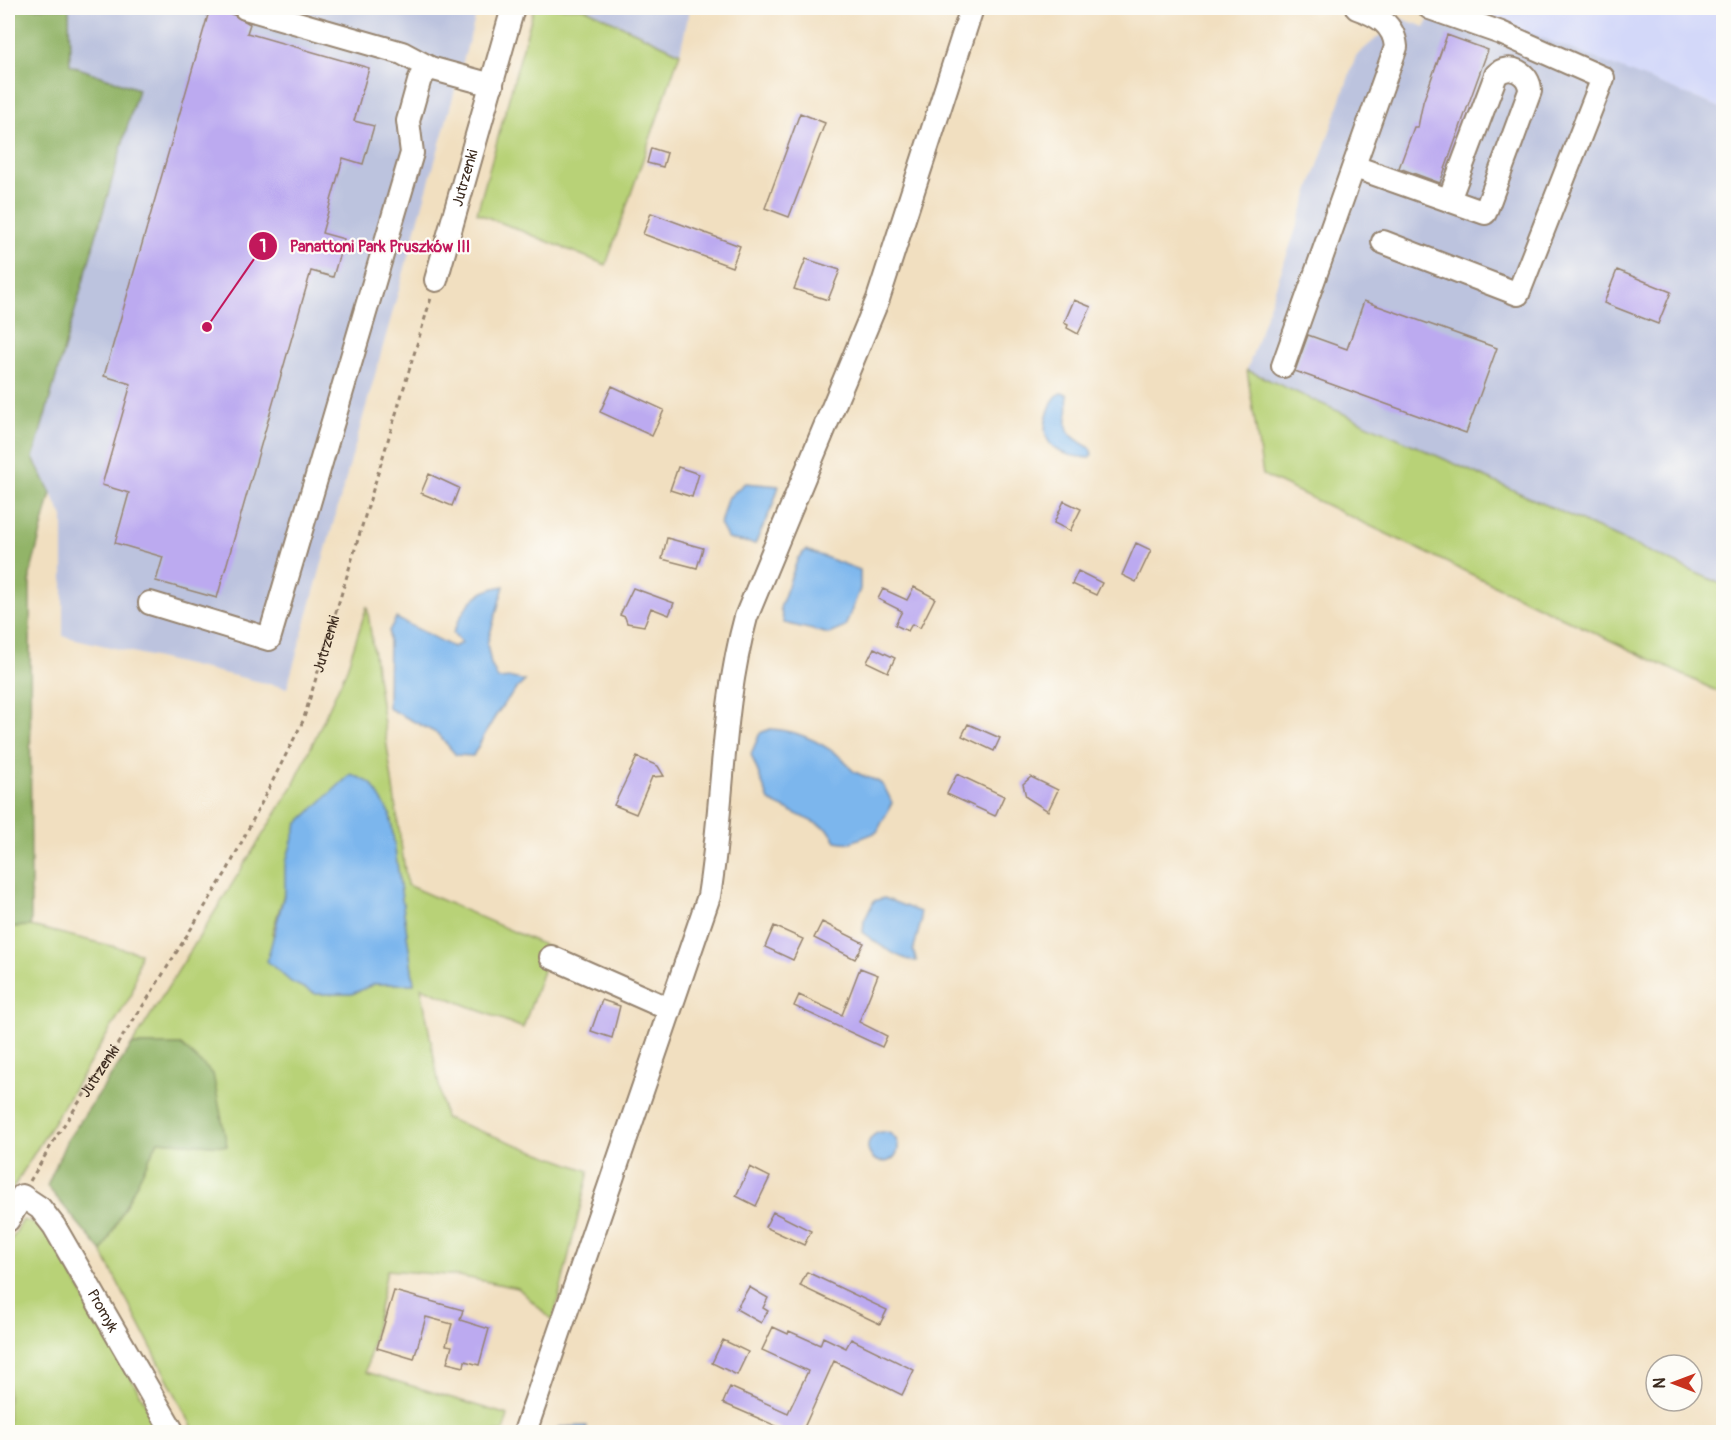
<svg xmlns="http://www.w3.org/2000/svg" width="1731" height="1440" viewBox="0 0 1731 1440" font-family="Pangolin,sans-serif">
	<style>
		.built { fill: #d3d8f9 }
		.industrial { fill: #bcc3de }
		.green { fill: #b8d277; stroke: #7a7e4a; stroke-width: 1.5; fill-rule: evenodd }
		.forest { fill: #92b468; stroke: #666f43; stroke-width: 1.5 }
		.water { fill: #7bb6ed; stroke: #5b7086; stroke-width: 1.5 }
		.building { fill: #bcaaf0 }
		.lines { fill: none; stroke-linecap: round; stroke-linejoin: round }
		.minor-casing { stroke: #96846f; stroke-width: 26 }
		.path { stroke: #96846f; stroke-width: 3; stroke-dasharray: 4.5 4.5; stroke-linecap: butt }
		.minor { stroke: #fff; stroke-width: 22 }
		.labels { text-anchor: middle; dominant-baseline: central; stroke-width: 4.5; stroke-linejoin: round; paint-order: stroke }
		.street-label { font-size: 15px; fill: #3b2a1e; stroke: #fdfcf7 }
		.leader { fill: none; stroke: #c2185b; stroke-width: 2 }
		.callout-dot { fill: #c2185b; stroke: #fdfcf7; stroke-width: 2 }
		.mark-label { font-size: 18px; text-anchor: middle; font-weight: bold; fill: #fff }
		.callout-label { font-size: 16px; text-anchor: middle; font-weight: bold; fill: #c2185b; stroke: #fdfcf7; stroke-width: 4.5; stroke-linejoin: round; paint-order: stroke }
	</style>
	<rect width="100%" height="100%" fill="#fdfcf7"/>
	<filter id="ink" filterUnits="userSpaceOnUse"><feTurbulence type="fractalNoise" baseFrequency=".0167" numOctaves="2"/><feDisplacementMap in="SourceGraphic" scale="12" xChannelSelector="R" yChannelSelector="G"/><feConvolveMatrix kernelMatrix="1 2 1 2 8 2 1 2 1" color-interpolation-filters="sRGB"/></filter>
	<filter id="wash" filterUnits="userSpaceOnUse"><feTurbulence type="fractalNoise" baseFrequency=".008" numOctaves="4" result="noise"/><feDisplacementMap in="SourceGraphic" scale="24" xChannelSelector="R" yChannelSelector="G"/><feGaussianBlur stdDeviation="1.35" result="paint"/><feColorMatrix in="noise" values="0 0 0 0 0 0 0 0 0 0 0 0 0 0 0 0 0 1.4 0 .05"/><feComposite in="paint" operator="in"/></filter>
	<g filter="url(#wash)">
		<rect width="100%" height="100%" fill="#f1dfc0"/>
		<path class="built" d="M1464 8H1723V109Z"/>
		<path class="industrial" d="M8 8H12L13 284 8 634Z
			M69 8H478L287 688 63 636V517L33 458 138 89 70 65Z
			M584 8H690L680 53Z
			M1434 8H1466L1723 109V585L1247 370 1356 56 1400 18 1425 27Z"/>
		<path class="green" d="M534 8H584L680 53 606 265 477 213Z
			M1247 370 1723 585V694L1263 475Z
			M367 606 407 885 551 948 523 1028 421 987 445 1118 589 1171 553 1321 518 1288 459 1276 387 1270 366 1372 508 1415 503 1432H195L102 1252 158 1141 227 1146 181 1045H132L293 786 346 671ZM390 814 414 984H374L352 994H316L272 933 285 891 297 824Z
			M31 926 140 953 132 994 8 1196V927Z
			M23 1220 45 1228 162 1432H8V1245Z"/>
		<path class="forest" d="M12 8H69L70 65 138 89 33 458 51 493 30 575 31 926 8 927Z
			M132 1045H181L213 1074 227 1146 158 1141 102 1252 47 1186 66 1142Z"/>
		<path class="water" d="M1060 393 1067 394C1071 427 1055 428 1090 448L1092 454 1089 458C1059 456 1037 445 1048 413 1051 404 1053 398 1060 393Z
			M745 483 779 486 773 505 755 544 728 539 720 524 727 499Z
			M806 550 860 570V589L845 627 829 634 784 623 780 608 798 558Z
			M504 586 487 644 491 664 498 679 512 678 525 681C501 702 488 728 473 756L456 755 438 734 388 708 389 631 396 618 453 647 462 643 453 633C464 607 474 590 504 586Z
			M770 729C795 730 819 741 839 756 845 760 849 769 855 772 878 784 880 774 892 803L877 832 849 843 836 841 828 829 769 801 751 754 760 733Z
			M351 774 371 783 390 814 414 984H374L352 994H316L291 982 267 961 285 891V865L297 824Z
			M884 898 920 912 921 922 913 951 917 961C903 962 875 942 863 933L864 921 874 901Z
			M868 1147a15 15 0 1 1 30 0a15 15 0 1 1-30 0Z
			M587 1426 586 1432H557L559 1427Z"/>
		<g id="blocks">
			<path class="building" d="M210 8 234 15 250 24 247 33 369 68 354 121 374 126 363 164 343 158 322 233 344 239 333 277 311 271 217 598 156 581 163 557 115 543 129 493 102 485 131 384 104 376Z
				M1447 35 1488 50 1440 183 1399 168 1414 127H1418L1423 102Z
				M800 113 825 123 789 217 765 208Z
				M651 148 667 153 663 167 647 163Z
				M651 213 740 246 732 267 643 234Z
				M806 259 840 270 828 300 794 289Z
				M1617 270 1671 292 1658 324 1604 303Z
				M1074 300 1091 307 1078 334 1067 328 1068 325 1064 323Z
				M1364 301 1497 348 1466 433 1295 371 1308 335 1347 349Z
				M612 386 664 410 652 436 600 412Z
				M678 467 699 474 692 497 670 490Z
				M429 474 459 488 452 506 421 493Z
				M1064 501 1081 509 1070 531 1054 523Z
				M667 538 703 548 697 568 662 559Z
				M1136 543 1151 550 1136 582 1122 575Z
				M1078 571 1102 583 1096 595 1072 584Z
				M914 587 935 598 920 628 912 624 908 631 895 625 902 611 878 599 883 589 907 600Z
				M633 588 674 603 669 615 651 608 644 626 627 623 625 617 620 615Z
				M874 648 895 658 888 672 867 662Z
				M968 724 1000 738 994 751 962 736Z
				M637 757 658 766 664 776 652 777 636 814 614 805Z
				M957 774 1004 796 995 816 947 794Z
				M1031 777 1058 790 1048 811 1026 797 1023 784Z
				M822 922 864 943 855 959 814 938Z
				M774 926 803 939 793 960 765 947Z
				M860 968 878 975 859 1022 887 1036 882 1047 794 1006 799 995 842 1015Z
				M602 1000 620 1006 612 1038 591 1031Z
				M750 1167 770 1177 756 1206 736 1196Z
				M773 1212 811 1231 804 1245 765 1227Z
				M807 1272 887 1310 880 1324 800 1286Z
				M749 1287 768 1298 763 1308 768 1311 761 1323 736 1309Z
				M394 1291 463 1310 460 1320 489 1329 479 1365 465 1361 464 1367 447 1363 452 1346 446 1345 452 1324 426 1317 414 1359 377 1348Z
				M773 1327 788 1334 789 1331 820 1345 823 1337 846 1348 851 1339 914 1370 902 1395 834 1361 802 1432H779L781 1428 723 1403 730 1387 788 1413 808 1371 762 1350Z
				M723 1340 748 1352 737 1375 712 1363Z"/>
		</g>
	</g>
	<g filter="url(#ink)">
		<use href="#blocks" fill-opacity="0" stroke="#96846f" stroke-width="1.5"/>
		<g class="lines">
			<g class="minor-casing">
				<g id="minor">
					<path d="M245 8 402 53 430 68"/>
					<path d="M1355 167 1485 213 1530 91C1530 73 1509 62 1496 75L1449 200"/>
					<path d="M1383 242 1518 294 1603 78 1501 33 1430 8"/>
					<path id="s2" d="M436 280 513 8"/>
					<path d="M1283 366 1396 47C1394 24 1377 15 1357 8"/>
					<path d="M150 603 269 639 412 153 408 121 420 78 430 68 492 85"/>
					<path d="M551 957 669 1009"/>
					<path id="s3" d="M8 1220 22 1196 40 1208 54 1226 173 1432"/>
					<path d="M525 1432 709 896C724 803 721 708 746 617L878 299 972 8"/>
				</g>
			</g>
			<path class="path" id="s1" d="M30 1181 58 1134 148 998 227 871 303 721 431 298"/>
			<use href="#minor" class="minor"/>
		</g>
	</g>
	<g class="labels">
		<g class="street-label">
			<text stroke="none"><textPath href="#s2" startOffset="106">Jutrzenki</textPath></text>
			<text stroke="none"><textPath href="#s1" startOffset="616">Jutrzenki</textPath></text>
			<text stroke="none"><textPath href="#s1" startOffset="130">Jutrzenki</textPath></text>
			<text stroke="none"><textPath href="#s3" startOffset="170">Promyk</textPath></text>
		</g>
	</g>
	<path class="leader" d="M207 327L263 246"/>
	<g class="callout-dot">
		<circle cx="207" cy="327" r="6"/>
		<circle cx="263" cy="246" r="15"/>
	</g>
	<g class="mark-label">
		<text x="263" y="252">1</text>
	</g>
	<g class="callout-label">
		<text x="380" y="252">Panattoni Park Pruszków III</text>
	</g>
	<rect width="1731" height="1440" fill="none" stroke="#fdfcf7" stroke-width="30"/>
	<g transform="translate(1674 1383) rotate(270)"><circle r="28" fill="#fdfcf7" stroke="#afa8a0" stroke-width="1.5"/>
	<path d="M0-4.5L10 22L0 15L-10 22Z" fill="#c8321e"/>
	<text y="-9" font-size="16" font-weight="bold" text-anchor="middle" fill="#3b2a1e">N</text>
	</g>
</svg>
